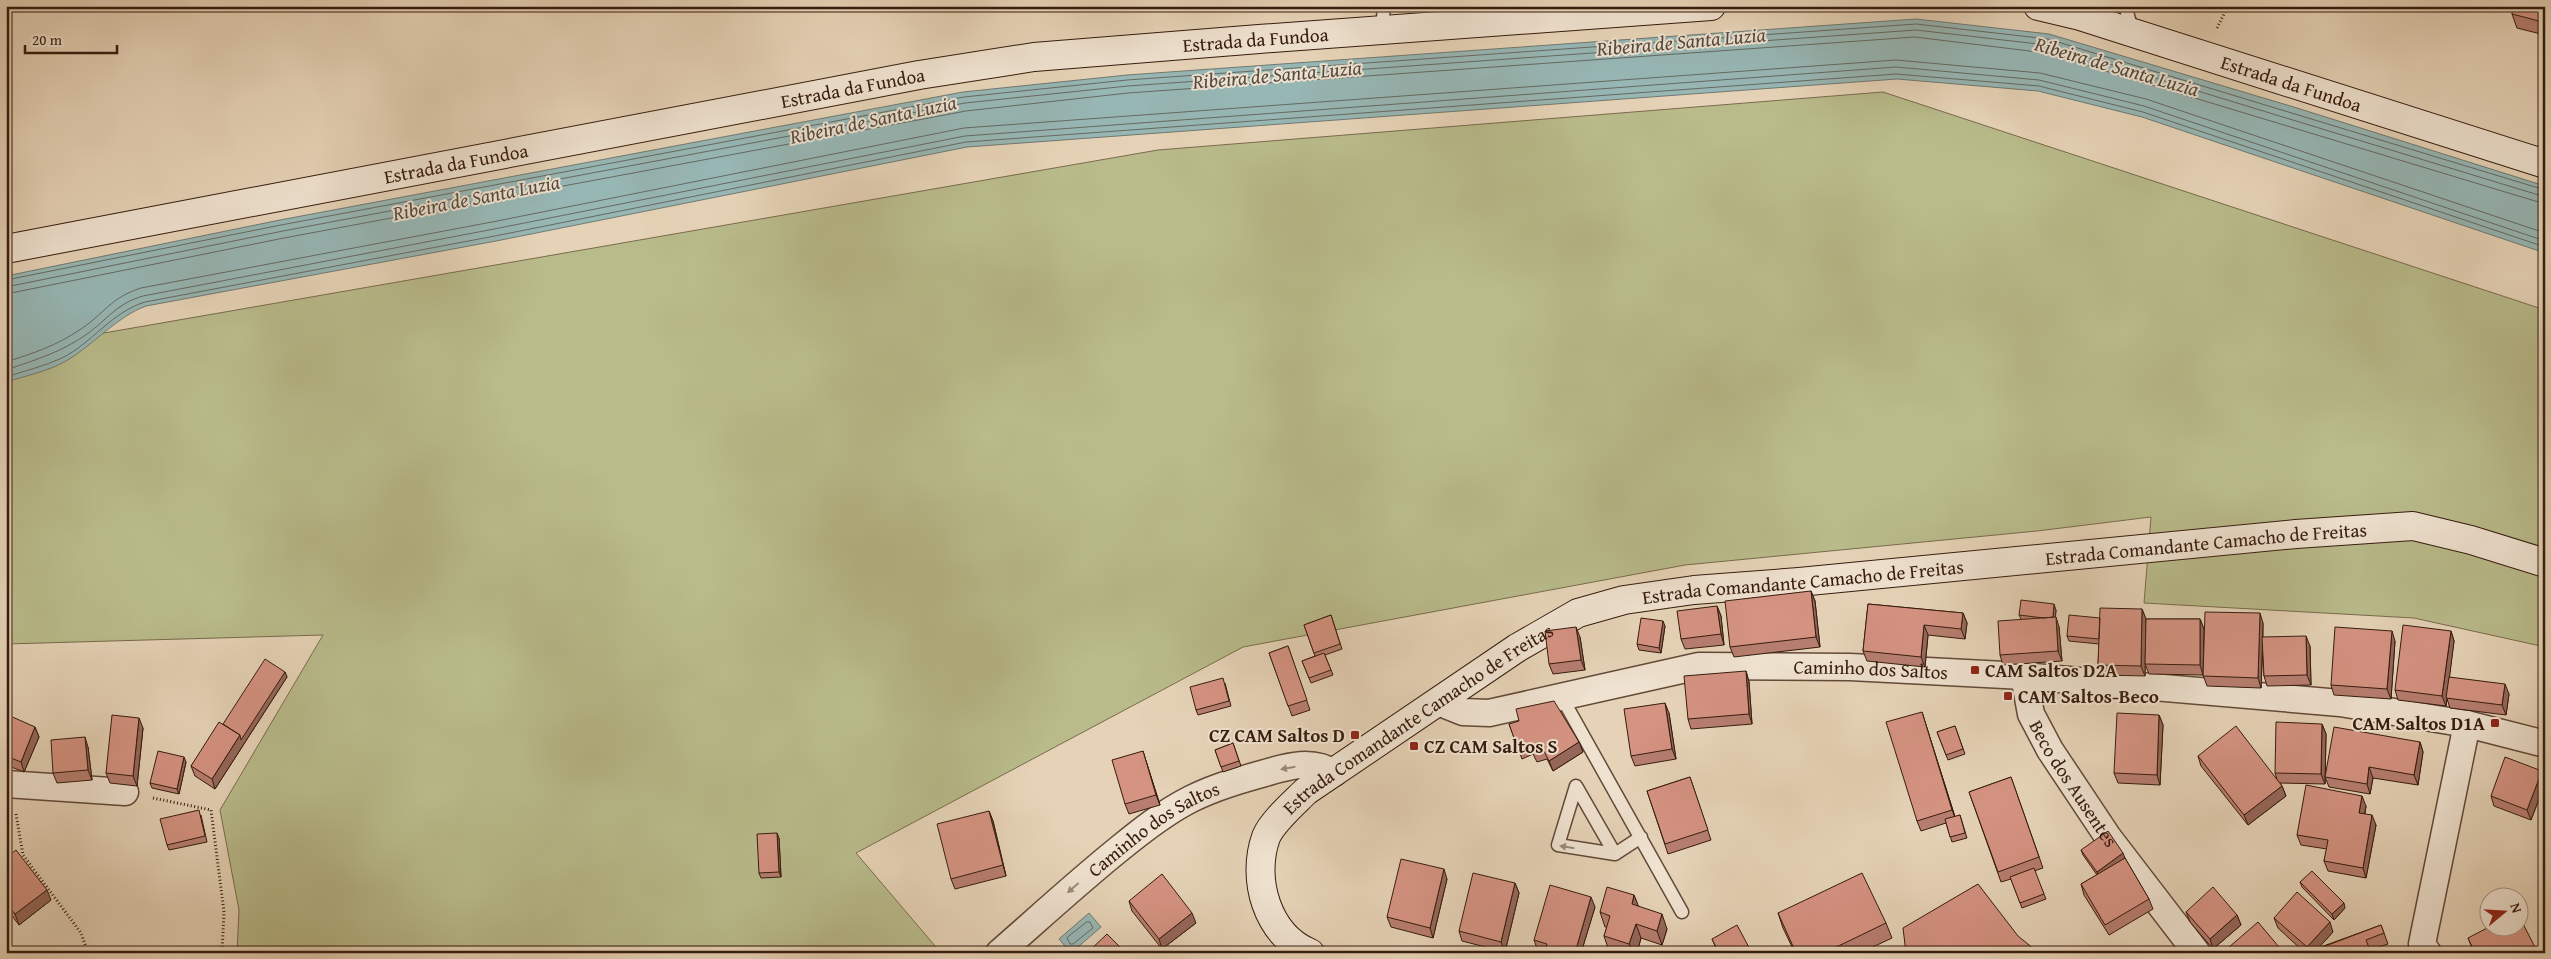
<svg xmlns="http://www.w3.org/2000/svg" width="2551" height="959" viewBox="0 0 2551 959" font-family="'Gentium Book Plus',serif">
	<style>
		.green { fill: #b9bb8b; stroke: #786b4c }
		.water { fill: #97b7b5; stroke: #707972 }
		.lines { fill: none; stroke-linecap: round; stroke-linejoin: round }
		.shore { stroke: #666962; stroke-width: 1 }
		.service-casing { stroke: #624938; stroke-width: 15 }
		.minor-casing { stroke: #624938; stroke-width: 29 }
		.secondary-casing { stroke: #361b0e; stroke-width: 30 }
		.path { stroke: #361b0e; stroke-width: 3; stroke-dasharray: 1 2.5; stroke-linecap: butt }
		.service { stroke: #efe2d0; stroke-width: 12 }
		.minor { stroke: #efe2d0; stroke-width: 26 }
		.secondary { stroke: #efe2d0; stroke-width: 28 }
		.wall { fill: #b77e70; stroke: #361b0e }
		.shaded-wall { fill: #95675b; stroke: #361b0e }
		.building { fill: #d59382; stroke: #361b0e }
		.oneway { fill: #9c8879 }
		.poi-dot { fill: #8f2418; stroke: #efe2d0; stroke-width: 2 }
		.labels { text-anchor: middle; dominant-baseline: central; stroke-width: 4; stroke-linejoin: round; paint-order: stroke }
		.street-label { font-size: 19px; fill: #361b0e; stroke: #efe2d0 }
		.poi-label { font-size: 19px; font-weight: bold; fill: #361b0e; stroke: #efe2d0; text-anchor: start }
		.water-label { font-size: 20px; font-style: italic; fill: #534a40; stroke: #efe2d0 }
	</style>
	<rect width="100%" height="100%" fill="#e6d3b7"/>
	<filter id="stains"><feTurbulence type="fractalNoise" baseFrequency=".004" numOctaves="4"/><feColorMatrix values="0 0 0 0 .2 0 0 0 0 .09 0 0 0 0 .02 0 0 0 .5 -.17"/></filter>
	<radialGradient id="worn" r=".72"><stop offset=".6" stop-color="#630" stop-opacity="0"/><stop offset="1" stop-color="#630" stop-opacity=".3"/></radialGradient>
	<path class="green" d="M1883 92 2545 310V647L2414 618 2144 603 2151 517 2037 531 1685 565 1243 647 856 853 941 953H237L239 910 220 810 323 635 6 644V350L1158 150Z"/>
	<path class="water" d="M1916 19 2049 34 2297 108 2545 186V253L2142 117 2038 91 1897 79 967 147 496 241 146 306C118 316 93 345 66 361 49 371 25 376 6 382V276L280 220 963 92 1127 75Z
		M1089 913 1101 927 1071 953 1059 939Z"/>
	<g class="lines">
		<path class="shore" d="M6 280 281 225 964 97 1127 80 1916 24 2048 39 2545 190
			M6 287 283 231 965 103 1128 86 1916 30 2047 45 2545 197
			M6 294 284 238 966 111 1128 93 1915 37 2046 53 2545 204
			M6 362C34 353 56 346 81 329 105 313 110 298 141 288L492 222 964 128 1896 60 2040 73 2146 99 2545 233
			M6 370C35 360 62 352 87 334 108 319 116 304 143 296L494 229 965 136 1896 67 2039 80 2144 106 2545 241
			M6 377C24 371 45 366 62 358 92 343 112 312 145 302L495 236 966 142 1896 74 2039 86 2143 112 2545 247
			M1087 922H1090L1093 928 1073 944H1070L1067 938Z"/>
		<g class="service-casing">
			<path id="service" d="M2125 6 2133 32
				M1382 30 1384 6
				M1561 696 1682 912
				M1615 854 1576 786 1558 845 1615 854 1641 837"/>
		</g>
		<g class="minor-casing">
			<g id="minor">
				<path id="s1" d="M2024 676 2031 714 2050 750 2108 837 2197 953"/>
				<path id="s2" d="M1438 702 1463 712 1489 713 1699 666 1850 667 2024 676 2340 703 2467 724 2545 744"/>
				<path d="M6 784 125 792"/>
				<path id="s3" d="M999 953C1039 918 1078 882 1119 849 1141 831 1165 812 1191 799 1215 787 1240 780 1265 773 1288 766 1313 759 1334 773"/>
				<path d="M2428 953 2422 944 2467 724"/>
			</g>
		</g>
		<g class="secondary-casing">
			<g id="secondary">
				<path id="s4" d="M2038 6 2080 16 2545 164"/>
				<path id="s5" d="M6 249 919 75 1034 57 1259 39 1711 6"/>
				<path id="s6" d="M1310 953C1267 935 1251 879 1266 837 1272 822 1294 803 1306 791L1517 648 1578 613 1624 600 1694 590 1799 582 2296 534 2413 526 2471 540 2545 563"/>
			</g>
		</g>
		<path class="path" d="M2217 28 2228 6
			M153 798 211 810 224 912 222 953
			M16 814 23 855 81 933 88 953"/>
		<use href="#service" class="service"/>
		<use href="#minor" class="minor"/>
		<use href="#secondary" class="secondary"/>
	</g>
	<path class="wall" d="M2498 6H2545V35L2517 28 2512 14 2513 10Z
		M1811 591 1815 601 1820 647 1734 657 1730 647Z
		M1868 604 1963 613 1967 623 1965 639 1928 635 1925 667 1867 661 1863 651Z
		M1717 606 1721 616 1724 645 1685 649 1681 639Z
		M2142 609 2146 619H2200L2204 629 2263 623V637L2310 646 2311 685 2267 686 2264 676 2263 645 2261 688 2207 686 2203 675 2149 674 2145 664V653V676L2102 675 2098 665 2099 644 2069 641 2067 636 2100 618Z
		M2056 610 2055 617 2059 627 2062 661 2003 665 2000 655 2021 619 2019 615Z
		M1331 615 1342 649 1325 655 1333 675 1311 683 1302 661 1315 656 1304 625Z
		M1665 626 1661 653 1639 650 1637 644Z
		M2451 631 2454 641 2449 677 2509 694 2506 715 2450 708 2447 699 2446 706 2398 700 2395 690Z
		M1580 637 1585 670 1553 674 1549 664Z
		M2395 641 2391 699 2334 695 2331 685Z
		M1288 646 1310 710 1292 716 1269 653Z
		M1746 671 1749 682 1752 724 1691 729 1688 719Z
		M285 672 287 677 215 789 195 776 191 766 223 724Z
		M1225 683 1231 706 1198 715 1196 710Z
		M1669 713 1676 759 1635 766 1631 756Z
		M2159 715 2163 725 2160 785 2118 783 2114 773Z
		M6 718 35 727 39 737 24 772 6 765Z
		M1925 722 1955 817 1960 815 1967 838 1952 842 1946 823 1921 831 1917 821Z
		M1509 724 1579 742 1583 752 1553 771 1547 759 1537 762 1533 754 1522 759Z
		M2322 724 2326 734 2325 784 2280 783 2282 786 2286 796 2248 825 2201 766 2198 756 2277 779 2275 773Z
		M1955 726 1965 754 1948 760 1937 732Z
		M143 728 137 786 110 783 106 773Z
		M2420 742 2423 752 2418 785 2373 778 2370 794 2329 787 2325 777Z
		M1233 743 1241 766 1223 772 1215 750Z
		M88 747 92 780 57 783 53 773Z
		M1146 761 1160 805 1129 814 1125 804Z
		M186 762 179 794 152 788 150 783Z
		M1690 777 1711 840 1668 854 1647 791Z
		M2011 777 2043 868 2034 871 2046 899 2022 908 2011 879 2001 882 1969 792Z
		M2545 778V783L2531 820 2494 806 2491 796Z
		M2366 806 2365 814 2376 825 2366 878 2328 871 2324 861 2327 849 2301 845 2297 835Z
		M989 811 993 821 1006 876 955 889 951 879Z
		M201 815 207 842 169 850 167 845Z
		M779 838 781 877 761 878 759 873Z
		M2081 850 2125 858 2149 899 2153 909 2109 935 2084 895 2081 884 2097 875 2083 855Z
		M6 858 51 900 19 925 6 908Z
		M1447 879 1433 938 1391 927 1387 917Z
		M2300 882 2345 908 2334 920 2302 887Z
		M1515 883 1519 893 1505 952 1462 941 1459 931Z
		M1634 895 1638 906 1667 929 1662 945 1641 938 1637 953H1616L1609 951 1604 936 1607 927H1605L1600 912Z
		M1129 901 1196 923 1162 949 1132 911Z
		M1595 907 1581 953H1544L1538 951 1534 940Z
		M2186 912 2237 915 2241 925 2213 949 2190 922Z
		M1778 913 1886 923 1892 938 1860 953H1795L1783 928Z
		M2274 918 2333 932 2318 948 2381 925 2388 944 2370 950 2371 953H2305L2278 928Z
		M2468 938 2538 953H2474Z
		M1712 939 1752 953H1718Z"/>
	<path class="shaded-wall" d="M2545 15V26L2543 22Z
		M1811 591 1815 601 1820 647 1816 637Z
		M2054 604 2056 610 2055 624 2053 619Z
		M1717 606 1721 616 1724 645 1721 634Z
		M2142 609 2146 619 2145 676 2141 666Z
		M1963 613 1967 623 1965 639 1961 629Z
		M2260 613 2263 623 2261 688 2258 678Z
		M2056 617 2059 627 2062 661 2058 651Z
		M2200 619 2204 629 2203 675 2200 665Z
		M1663 621 1665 626 1661 653 1659 648Z
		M1924 625 1928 635 1925 667 1921 657Z
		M1576 627 1580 637 1585 670 1581 660Z
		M2392 631 2395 641 2391 699 2387 689Z
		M2451 631 2454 641 2446 706 2442 696Z
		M2306 636 2310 646 2311 685 2307 675Z
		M1746 671 1749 682 1752 724 1749 714Z
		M285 672 287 677 215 789 212 779 240 735Z
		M2505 684 2509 694 2506 715 2502 705Z
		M1665 703 1669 713 1676 759 1672 749Z
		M1922 712 1925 722 1956 820 1952 810Z
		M2159 715 2163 725 2160 785 2157 775Z
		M139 718 143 728 137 786 133 776Z
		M2322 724 2326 734 2325 784 2321 774Z
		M35 727 39 737 24 772 21 762Z
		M85 737 88 747 92 780 88 770Z
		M1579 742 1583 752 1553 771 1549 761Z
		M2420 742 2423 752 2418 785 2414 775Z
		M1143 751 1146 761 1160 805 1156 795Z
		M184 757 186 762 179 794 177 789Z
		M2369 767 2373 778 2370 794 2367 784Z
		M2542 771 2545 778V783L2531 820 2527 810Z
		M2282 786 2286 796 2248 825 2244 815Z
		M2362 796 2366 806 2363 823 2359 813Z
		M989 811 993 821 1006 876 1003 865Z
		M2372 815 2376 825 2366 878 2363 868Z
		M777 833 779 838 781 877 779 872Z
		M2123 853 2125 858 2098 877 2097 872Z
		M1444 869 1447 879 1433 938 1430 928Z
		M1515 883 1519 893 1505 952 1501 942Z
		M47 890 51 900 19 925 15 914Z
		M1634 895 1640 910 1632 904Z
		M1591 897 1595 907 1581 953H1575Z
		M2344 903 2345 908 2334 920 2332 914Z
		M1192 913 1196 923 1162 949 1159 939Z
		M1662 914 1667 929 1662 945 1657 931Z
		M2237 915 2241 925 2213 949 2210 939Z
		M2330 922 2333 932 2314 953H2309L2307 947Z
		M1636 924 1641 938 1637 953H1633L1629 944Z"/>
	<path class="building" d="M2514 6H2545V15L2543 22 2512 14Z
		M1811 591 1816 637 1730 647 1725 601Z
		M2021 600 2054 604 2053 617 2044 618 2019 615Z
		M1868 604 1963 613 1961 629 1924 625 1921 657 1863 651Z
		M1717 606 1721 634 1681 639 1677 611Z
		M2100 608 2142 609 2141 666 2098 665Z
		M2205 612 2260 613 2258 678 2203 676Z
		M1331 615 1340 644 1314 653 1304 625Z
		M2069 615 2100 618 2099 639 2067 636Z
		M2056 617 2058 651 2000 655 1998 621Z
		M1641 618 1663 621 1659 648 1637 644Z
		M2146 619H2200V665L2145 664Z
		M2403 625 2451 631 2442 696 2395 690Z
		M1576 627 1581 660 1549 664 1545 631Z
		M2335 627 2392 631 2387 689 2331 685Z
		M2306 636 2307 675 2264 676 2262 637Z
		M1288 646 1307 700 1288 706 1269 653Z
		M1324 653 1331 670 1309 678 1302 661Z
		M265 659 285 672 241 740 240 735 223 724Z
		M1746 671 1749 714 1688 719 1684 676Z
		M2449 677 2505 684 2502 705 2446 698Z
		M1223 678 1229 701 1196 710 1190 687Z
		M1554 701 1579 742 1549 761 1543 749 1533 752 1529 744 1518 749 1509 724 1519 721 1516 709Z
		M1665 703 1672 749 1631 756 1624 709Z
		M1922 712 1952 810 1917 821 1886 722Z
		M2117 713 2159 715 2157 775 2114 773Z
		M8 715 35 727 21 762 6 756V718Z
		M112 715 139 718 133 776 106 773Z
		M219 722 240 735 212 779 191 766Z
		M2276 722 2322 724 2321 774 2275 773Z
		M1955 726 1963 749 1946 755 1937 732Z
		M2236 726 2282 786 2244 815 2198 756Z
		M2334 727 2420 742 2414 775 2369 767 2367 784 2325 777Z
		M85 737 88 770 53 773 51 740Z
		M1233 743 1239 761 1221 767 1215 750Z
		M158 751 184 757 177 789 150 783Z
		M1143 751 1156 795 1125 804 1112 760Z
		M2505 757 2542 771 2527 810 2491 796Z
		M1690 777 1708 830 1665 844 1647 791Z
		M2011 777 2039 857 1998 872 1969 792Z
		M2306 785 2362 796 2359 813 2372 815 2363 868 2324 861 2328 840 2297 835Z
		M199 810 205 836 167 845 160 819Z
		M989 811 1003 865 951 879 937 824Z
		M1960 815 1965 833 1950 837 1945 819Z
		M2108 831 2123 853 2097 872 2081 850Z
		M777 833 779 872 759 873 757 834Z
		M16 850 47 890 15 914 6 903V858Z
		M2125 858 2149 899 2105 925 2081 884Z
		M1401 859 1444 869 1430 928 1387 917Z
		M2034 868 2044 894 2020 903 2010 877Z
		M2312 871 2344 903 2332 914 2300 882Z
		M1473 873 1515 883 1501 942 1459 931Z
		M1862 873 1886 923 1824 953H1796L1778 913Z
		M1162 874 1192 913 1159 939 1129 901Z
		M1978 884 2018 936 2039 953H1906L1903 928Z
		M1550 885 1591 897 1575 953H1544L1547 944 1534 940Z
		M1607 887 1634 895 1632 904 1662 914 1657 931 1636 924 1629 944 1604 936 1610 916 1600 912Z
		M2213 887 2237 915 2210 939 2186 912Z
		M2297 892 2330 922 2307 947 2274 918Z
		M2518 914 2538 953H2475L2468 938 2491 926H2518Z
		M2258 922 2284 953H2233L2228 948Z
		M1737 925 1752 953H1719L1712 939Z
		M2381 925 2384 933 2366 940 2371 953H2307Z
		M1107 934 1126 953H1087Z"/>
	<defs><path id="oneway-solid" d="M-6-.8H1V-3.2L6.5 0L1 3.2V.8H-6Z" transform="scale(1.25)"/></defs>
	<g class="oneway">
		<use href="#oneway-solid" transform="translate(1288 768) rotate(170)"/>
		<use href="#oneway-solid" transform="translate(1567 847) rotate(-171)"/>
		<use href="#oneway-solid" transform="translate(1073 888) rotate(139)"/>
	</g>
	<g class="poi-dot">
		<rect x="1970" y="665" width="10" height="10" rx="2.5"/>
		<rect x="2003" y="691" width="10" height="10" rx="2.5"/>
		<rect x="2490" y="718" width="10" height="10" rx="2.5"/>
		<rect x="1350" y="730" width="10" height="10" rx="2.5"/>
		<rect x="1409" y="741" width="10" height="10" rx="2.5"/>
	</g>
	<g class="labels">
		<g class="street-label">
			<text stroke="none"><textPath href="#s5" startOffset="1268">Estrada da Fundoa</textPath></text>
			<text stroke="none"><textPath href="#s4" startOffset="265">Estrada da Fundoa</textPath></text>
			<text stroke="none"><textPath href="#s5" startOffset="862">Estrada da Fundoa</textPath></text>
			<text stroke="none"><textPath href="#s5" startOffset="458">Estrada da Fundoa</textPath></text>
			<text stroke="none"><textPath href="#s6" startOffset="1155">Estrada Comandante Camacho de Freitas</textPath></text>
			<text stroke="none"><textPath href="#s6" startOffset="750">Estrada Comandante Camacho de Freitas</textPath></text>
			<text stroke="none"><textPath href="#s2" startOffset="440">Caminho dos Saltos</textPath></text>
			<text stroke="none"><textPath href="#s6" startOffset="330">Estrada Comandante Camacho de Freitas</textPath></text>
			<text stroke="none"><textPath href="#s1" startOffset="120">Beco dos Ausentes</textPath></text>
			<text stroke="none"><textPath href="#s3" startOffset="199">Caminho dos Saltos</textPath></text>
		</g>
		<g class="poi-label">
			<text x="1985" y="670">CAM Saltos D2A</text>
			<text x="2018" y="696">CAM Saltos-Beco</text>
			<text x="2485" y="723" text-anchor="end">CAM Saltos D1A</text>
			<text x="1345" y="735" text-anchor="end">CZ CAM Saltos D</text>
			<text x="1424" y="746">CZ CAM Saltos S</text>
		</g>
		<g class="water-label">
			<text transform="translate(1681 41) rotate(-5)">Ribeira de Santa Luzia</text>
			<text transform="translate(2117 66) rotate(16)">Ribeira de Santa Luzia</text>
			<text transform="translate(1277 74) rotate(-5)">Ribeira de Santa Luzia</text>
			<text transform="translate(873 119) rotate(-12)">Ribeira de Santa Luzia</text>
			<text transform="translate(476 197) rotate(-11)">Ribeira de Santa Luzia</text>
		</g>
	</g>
	<rect width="2551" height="959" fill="none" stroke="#e6d3b7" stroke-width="25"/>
	<rect x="8" y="8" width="2536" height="944" fill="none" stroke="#361b0e" stroke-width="2.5"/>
	<rect x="12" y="12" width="2526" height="934" fill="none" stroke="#361b0e"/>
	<g transform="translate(2504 912) rotate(72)"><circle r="24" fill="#efe2d0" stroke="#a59282"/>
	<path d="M0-4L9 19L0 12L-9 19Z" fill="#8f2418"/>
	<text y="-8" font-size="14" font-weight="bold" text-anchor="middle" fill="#361b0e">N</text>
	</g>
	<path d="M25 45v8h92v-8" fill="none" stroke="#361b0e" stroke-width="2.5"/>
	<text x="32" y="45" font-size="15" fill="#361b0e" stroke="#efe2d0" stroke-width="4" paint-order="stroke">20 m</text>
	<rect width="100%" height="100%" filter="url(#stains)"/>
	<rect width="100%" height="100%" fill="url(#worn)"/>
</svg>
